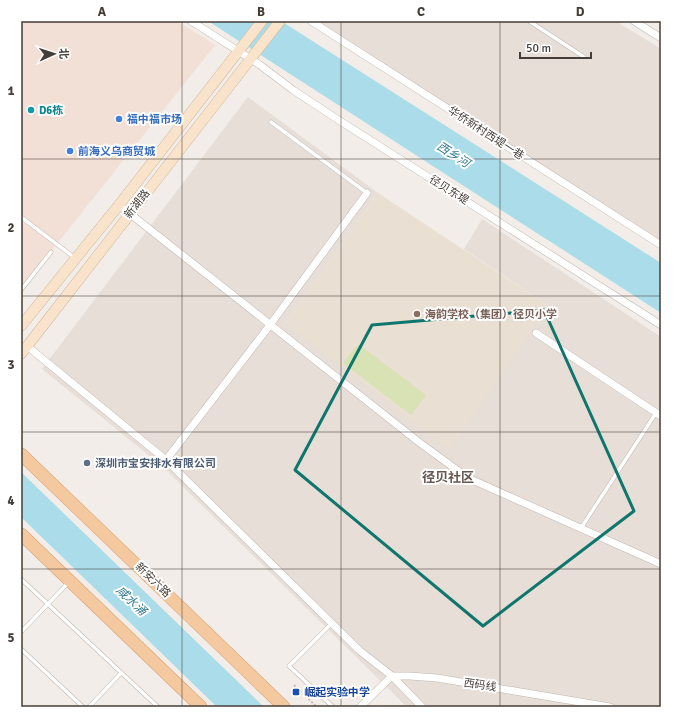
<svg xmlns="http://www.w3.org/2000/svg" width="682" height="728" viewBox="0 0 682 728" font-family="Signika,'Noto Sans SC',sans-serif">
	<style>
		.residential { fill: #e6ded7 }
		.commercial { fill: #f2dfd5 }
		.education { fill: #eadfd3 }
		.green { fill: #d8e2b5 }
		.water { fill: #aadde9 }
		.lines { fill: none; stroke-linecap: round; stroke-linejoin: round }
		.service-casing { stroke: #c0b6af; stroke-width: 4.5 }
		.minor-casing { stroke: #c0b6af; stroke-width: 8 }
		.secondary-casing { stroke: #d0b89e; stroke-width: 11 }
		.primary-casing { stroke: #d8a271; stroke-width: 13 }
		.path { stroke: #bdab9e; stroke-width: 1.5; stroke-dasharray: 2 2; stroke-linecap: butt }
		.service { stroke: #fff; stroke-width: 3.5 }
		.minor { stroke: #fff; stroke-width: 7 }
		.secondary { stroke: #f9e4cb; stroke-width: 10 }
		.primary { stroke: #f4c99f; stroke-width: 12 }
		.marked { fill: none; stroke: #0f766e; stroke-width: 3; stroke-linejoin: round }
		.grid { fill: none; stroke: #453d37; stroke-width: 1; stroke-opacity: 0.55 }
		.culture-dot { fill: #0f9aa8; stroke: #fff; stroke-width: 1.5 }
		.shop-dot { fill: #3f7fe0; stroke: #fff; stroke-width: 1.5 }
		.education-dot { fill: #8d6e63; stroke: #fff; stroke-width: 1.5 }
		.service-dot { fill: #5c6f8a; stroke: #fff; stroke-width: 1.5 }
		.transit-dot { fill: #1a4fb4; stroke: #fff; stroke-width: 1.5 }
		.labels { text-anchor: middle; dominant-baseline: central; stroke-width: 4; stroke-linejoin: round; paint-order: stroke }
		.culture-label { font-size: 11px; font-weight: bold; fill: #0d838f; stroke: #fff; text-anchor: start }
		.shop-label { font-size: 11px; font-weight: bold; fill: #366cbe; stroke: #fff; text-anchor: start }
		.street-label { font-size: 11px; fill: #453d37; stroke: #fff }
		.education-label { font-size: 11px; font-weight: bold; fill: #785e54; stroke: #fff; text-anchor: start }
		.service-label { font-size: 11px; font-weight: bold; fill: #4e5e75; stroke: #fff; text-anchor: start }
		.transit-label { font-size: 11px; font-weight: bold; fill: #164399; stroke: #fff; text-anchor: start }
		.water-label { font-size: 12px; font-style: italic; fill: #357e90; stroke: #fff }
		.quarter-label { font-size: 13px; font-weight: bold; fill: #675850; stroke: #fff }
		.neatline { fill: none; stroke: #453d37; stroke-width: 1.5 }
		.grid-label { font-size: 13px; text-anchor: middle; font-weight: bold; fill: #453d37 }
	</style>
	<rect width="100%" height="100%" fill="#f2ede8"/>
	<path class="residential" d="M311 21H616L661 49V245Z
		M248 97 378 193 285 323 549 306 464 249 482 219 661 337V707H407L162 466 42 369Z"/>
	<path class="commercial" d="M21 21H177L215 45 21 289Z"/>
	<path class="education" d="M378 193 549 306 449 450 285 323Z"/>
	<path class="green" d="M358 344 426 395 411 415 343 363Z"/>
	<path class="water" d="M208 21H281L661 263V313Z
		M21 472 264 707H217L21 517Z"/>
	<g class="lines">
		<g class="service-casing">
			<path id="service" d="M529 21 584 57
				M271 122 367 193
				M21 217 75 258
				M21 290 51 252
				M581 528 656 413
				M21 579 158 707
				M332 623 289 666 333 707
				M21 632 69 582
				M21 649 83 707
				M89 707 121 673"/>
		</g>
		<g class="minor-casing">
			<path id="minor" d="M191 21 260 65 293 90 337 119 661 325
				M311 21 661 245
				M634 21 661 38
				M119 205 420 443 468 478 661 564
				M536 333 661 416
				M27 346 166 460 360 651 392 676 422 707
				M166 460 270 325 367 193
				M360 707 392 676H410L437 678 610 707"/>
		</g>
		<g class="secondary-casing">
			<path id="secondary" d="M21 326 119 205 262 21
				M21 354 280 21"/>
		</g>
		<g class="primary-casing">
			<path id="primary" d="M21 454 284 707
				M21 534 201 707"/>
		</g>
		<path class="path" d="M294 685 317 707"/>
		<use href="#service" class="service"/>
		<use href="#minor" class="minor"/>
		<use href="#secondary" class="secondary"/>
		<use href="#primary" class="primary"/>
	</g>
	<path class="marked" d="M544 310 634 511 483 626 295 470 372 325Z"/>
	<path class="grid" d="M182 21V707M341 21V707M500 21V707M21 159H661M21 296H661M21 432H661M21 569H661"/>
	<circle class="culture-dot" cx="31" cy="110" r="4"/>
	<g class="shop-dot">
		<circle cx="119" cy="119" r="4"/>
		<circle cx="70" cy="151" r="4"/>
	</g>
	<circle class="education-dot" cx="417" cy="314" r="4"/>
	<circle class="service-dot" cx="87" cy="463" r="4"/>
	<rect class="transit-dot" x="292" y="688" width="8" height="8" rx="2"/>
	<g class="labels">
		<g class="culture-label">
			<text x="39" y="110">D6栋</text>
		</g>
		<g class="shop-label">
			<text x="127" y="119">福中福市场</text>
			<text x="78" y="151">前海义乌商贸城</text>
		</g>
		<g class="street-label">
			<text transform="translate(486 133) rotate(33)">华侨新村西堤一巷</text>
			<text transform="translate(449 190) rotate(32)">径贝东堤</text>
			<text transform="translate(137 204) rotate(-52)">新湖路</text>
			<text transform="translate(153 580) rotate(44)">新安六路</text>
			<text transform="translate(480 685) rotate(9)">西码线</text>
		</g>
		<g class="education-label">
			<text x="425" y="314">海韵学校（集团）径贝小学</text>
		</g>
		<g class="service-label">
			<text x="95" y="463">深圳市宝安排水有限公司</text>
		</g>
		<g class="transit-label">
			<text x="304" y="692">崛起实验中学</text>
		</g>
		<g class="water-label">
			<text transform="translate(453 155) rotate(33)">西乡河</text>
			<text transform="translate(131 601) rotate(44)">咸水涌</text>
		</g>
		<g class="quarter-label">
			<text x="448" y="478">径贝社区</text>
		</g>
	</g>
	<rect width="682" height="728" fill="none" stroke="#ffffff" stroke-width="44"/>
	<g transform="translate(54 54) rotate(87)" stroke="#ffffff" stroke-width="3" paint-order="stroke">
	<path d="M0-3L7 15L0 10L-7 15Z" fill="#453d37"/>
	<text y="-6" font-size="11" font-weight="bold" text-anchor="middle" fill="#453d37">北</text>
	</g>
	<path d="M520 52v6h71v-6" fill="none" stroke="#453d37" stroke-width="2"/>
	<text x="526" y="52" font-size="12" fill="#453d37" stroke="#ffffff" stroke-width="3" paint-order="stroke">50 m</text>
	<rect x="22" y="22" width="638" height="684" class="neatline"/>
	<g class="grid-label">
		<text x="102" y="16">A</text>
		<text x="261" y="16">B</text>
		<text x="421" y="16">C</text>
		<text x="580" y="16">D</text>
		<text x="11" y="95">1</text>
		<text x="11" y="232">2</text>
		<text x="11" y="369">3</text>
		<text x="11" y="505">4</text>
		<text x="11" y="642">5</text>
	</g>
</svg>
